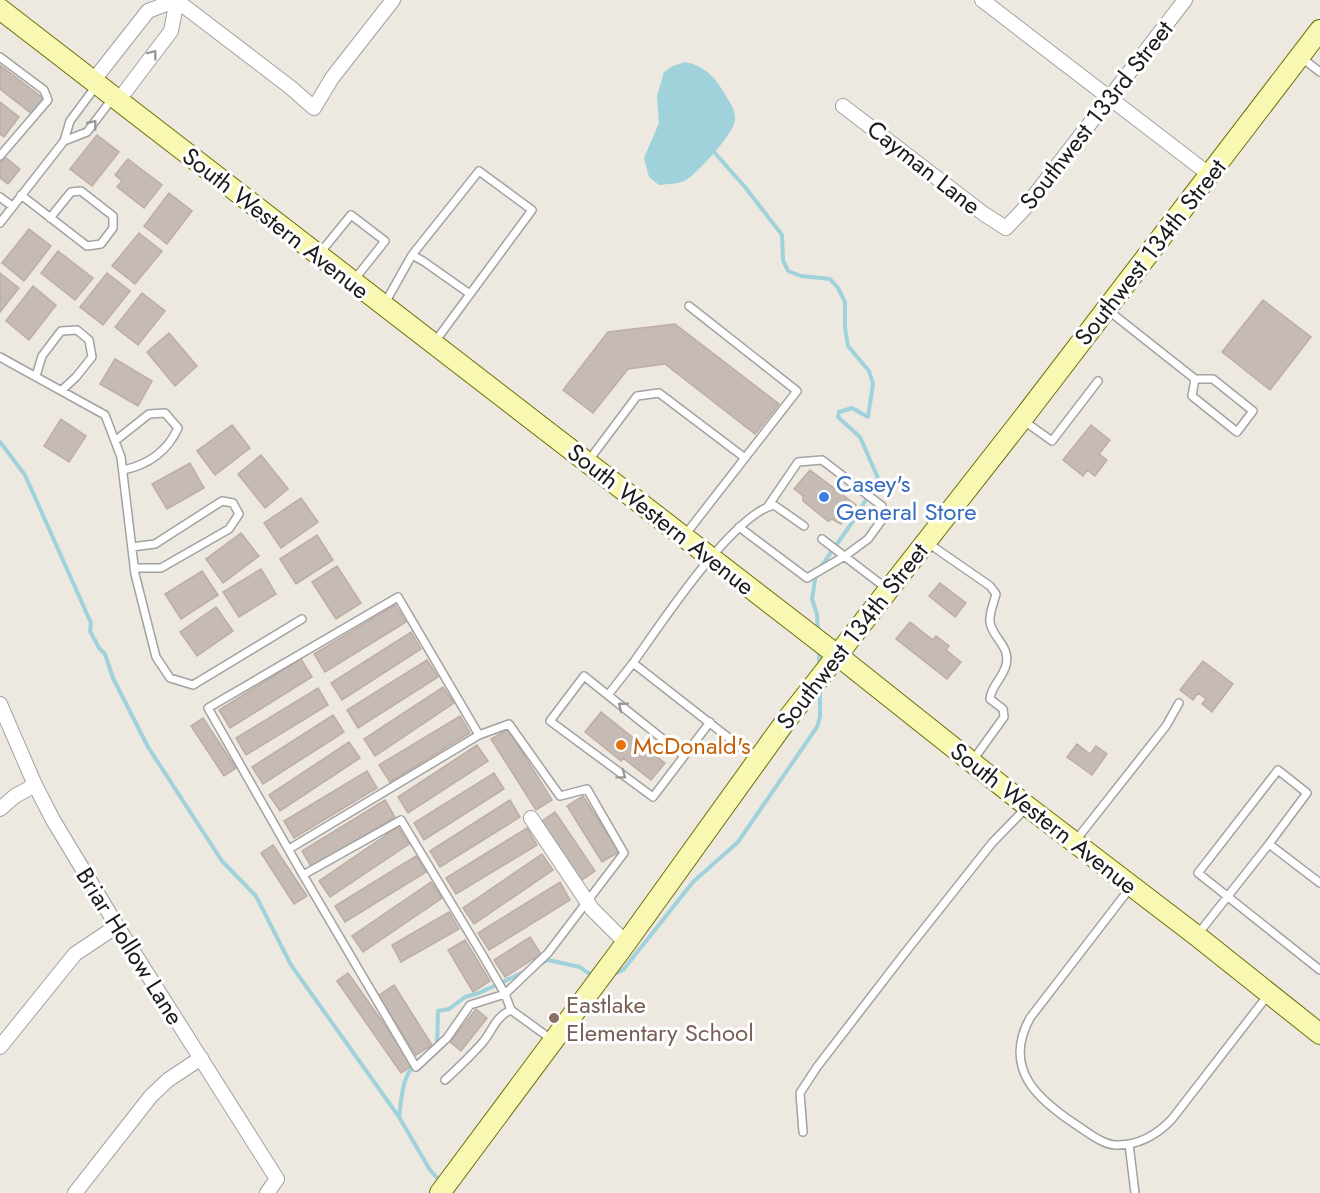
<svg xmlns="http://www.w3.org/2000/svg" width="1320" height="1193" viewBox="0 0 1320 1193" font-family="Jost,sans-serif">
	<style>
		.water { fill: #a0d2dc }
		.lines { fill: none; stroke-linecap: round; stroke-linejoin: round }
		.stream { stroke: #a0d2dc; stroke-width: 4 }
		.building { fill: #c5bab4; stroke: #bfada3; stroke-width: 1.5 }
		.service-casing { stroke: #a2a2a2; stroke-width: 10 }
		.minor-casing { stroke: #a2a2a2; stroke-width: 16 }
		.secondary-casing { stroke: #6c7104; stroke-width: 22 }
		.service { stroke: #fff; stroke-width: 7 }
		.minor { stroke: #fff; stroke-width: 14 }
		.secondary { stroke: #f9f8b2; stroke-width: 20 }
		.oneway { stroke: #989898 }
		.shop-dot { fill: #3f7fe0; stroke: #fff; stroke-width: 2 }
		.food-dot { fill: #e8710a; stroke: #fff; stroke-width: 2 }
		.education-dot { fill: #8d6e63; stroke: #fff; stroke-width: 2 }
		.labels { text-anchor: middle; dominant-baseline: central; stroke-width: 6; stroke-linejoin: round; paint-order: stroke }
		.street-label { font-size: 24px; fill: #1b1b1b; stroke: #fff }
		.shop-label { font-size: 24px; fill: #366cbe; stroke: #fff; text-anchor: start }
		.food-label { font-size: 24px; fill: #c56008; stroke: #fff; text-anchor: start }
		.education-label { font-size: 24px; fill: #785e54; stroke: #fff; text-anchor: start }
	</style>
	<rect width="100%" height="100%" fill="#ede8e0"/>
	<path class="water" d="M685 62C703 65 714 76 723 91 728 100 736 109 735 120 735 132 697 174 686 180 680 184 667 184 659 185L649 177 644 158 659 123 657 96 664 72 673 66Z"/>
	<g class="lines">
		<path class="stream" d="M714 152 745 187 782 235 783 260 788 271 801 276 830 279 838 288 845 302V328L848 346 869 371 873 384 868 417 852 408 839 412 838 417 860 437 878 478 856 517 820 568
			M0 442 25 475 91 623 90 631 99 648 105 654 113 678 148 747 222 861 256 896 291 965 399 1117 430 1170 440 1181
			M816 574 812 599 817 614 818 632
			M819 651V667
			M538 965 548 960 580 967 588 973H596
			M612 975 623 970 693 882 738 842 817 727 820 717V690
			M437 1045 438 1011 449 1009 465 997 479 993 526 971
			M399 1117C403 1088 401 1073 426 1054"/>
	</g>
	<path class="building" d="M0 65 44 99 32 114 0 89Z
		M0 102 19 117 4 137 0 134Z
		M97 135 119 152 92 186 70 169Z
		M5 157 20 169 8 184 0 178V163Z
		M128 159 162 185 144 208 117 187 122 181 115 175Z
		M169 193 192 211 167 244 144 226Z
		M29 229 51 246 24 281 2 263Z
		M139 233 162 251 135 284 112 266Z
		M58 251 93 278 75 300 41 273Z
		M0 273 19 288 0 312Z
		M107 273 130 291 103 325 80 307Z
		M33 286 56 305 29 340 6 321Z
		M142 293 165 311 138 345 115 327Z
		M1263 300 1311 337 1270 390 1222 352Z
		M675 324 779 404 755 434 665 364 628 369 593 413 563 390 608 332Z
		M169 333 197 366 175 386 147 352Z
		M115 359 152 381 138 406 100 384Z
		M61 419 86 436 69 462 44 446Z
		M232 425 250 448 215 475 197 451Z
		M1091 425 1110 440 1099 454 1107 460 1095 476 1087 470 1083 476 1063 460Z
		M261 455 288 489 265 508 238 474Z
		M190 463 204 488 167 509 152 484Z
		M810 470 856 505 841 524 832 519 828 521 803 501V496L794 489Z
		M301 498 318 522 281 548 264 523Z
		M241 533 259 556 223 583 206 559Z
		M317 535 333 560 296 584 280 559Z
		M337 566 361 603 336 619 312 582Z
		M261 569 276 594 239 617 223 592Z
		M202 571 218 595 181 619 165 594Z
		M940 583 966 603 955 617 929 596Z
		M395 605 406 622 325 672 314 654Z
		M216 607 233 631 197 656 180 632Z
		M910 622 933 640 936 636 949 646 946 650 961 662 947 679 896 639Z
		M411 632 421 649 342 700 331 683Z
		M301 659 312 677 230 728 219 710Z
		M427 660 438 677 358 728 347 710Z
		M1203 661 1233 684 1212 712 1202 704 1206 699 1198 693 1193 700 1180 690Z
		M443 687 454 703 375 756 364 739Z
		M318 688 328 705 246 755 236 738Z
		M601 712 665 763 651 780 623 758 621 761 585 732Z
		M333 715 344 732 263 784 252 767Z
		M460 716 470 733 390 782 379 765Z
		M203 718 236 768 224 776 191 726Z
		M508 729 552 800 536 810 491 739Z
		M349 742 360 758 280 811 269 795Z
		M1077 744 1090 754 1096 746 1107 754 1092 775 1067 757Z
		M477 745 488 761 408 813 398 797Z
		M367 771 377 788 294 838 284 821Z
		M494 773 504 789 424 840 414 823Z
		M583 796 619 852 602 862 567 806Z
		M385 800 395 817 312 868 302 851Z
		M510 800 520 817 440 867 430 851Z
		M555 812 595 871 579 882 539 823Z
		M398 827 409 844 330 897 319 881Z
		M527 828 537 845 456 894 446 878Z
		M273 845 307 896 294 904 261 853Z
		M542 854 553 870 474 924 463 908Z
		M416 856 426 872 345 922 335 906Z
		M431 882 442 898 363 952 352 936Z
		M560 882 570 900 489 950 478 933Z
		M449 912 459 929 401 962 392 945Z
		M530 937 541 954 505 977 494 960Z
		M465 940 490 981 473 992 448 950Z
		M348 973 413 1065 401 1073 337 981Z
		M394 985 432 1045 416 1055 378 996Z
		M476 1009 487 1018 461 1051 450 1042Z"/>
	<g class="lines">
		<g class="service-casing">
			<path id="service" d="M0 57 44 90 48 100 0 156
				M1302 58 1320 72
				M64 141 87 132 112 99
				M21 195 87 246 101 244 113 228V216L81 191 71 192 50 218
				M0 197 12 206
				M0 223 64 141 70 121 96 86
				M320 253 351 215 385 241 354 280
				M412 255 423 261 470 294
				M385 303 412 255 479 171 532 210 434 343
				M1109 311 1195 379 1192 396 1237 432 1253 411 1213 379H1195
				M0 357 105 415 121 457 135 574 156 657 170 678 193 685 302 619
				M36 376 42 356 61 331 77 330 89 340 92 357 76 377 62 390
				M1024 421 1052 441 1098 381
				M115 441 149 414 165 413 178 428C167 452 148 465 123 470
				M589 460 637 396 659 393 745 458
				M739 527 807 578 845 556 868 539 884 517 882 506 822 460 798 462 768 506
				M685 535 797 391 689 306
				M822 539 886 588
				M928 543 990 586 996 594C994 602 989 613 990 622 992 638 1011 646 1006 665 1003 678 991 686 990 699L1003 709 1004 717 973 760
				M132 547 155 544 222 501 233 503 239 514 229 529 161 568H134
				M608 695 633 663
				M684 756 584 676 550 721 653 797 710 722
				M757 760 633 663C660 625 732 515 774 505L804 526
				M1076 840 1166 726 1179 703
				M289 849 479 735
				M303 875 208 708 398 597 479 735 509 724 560 796 587 789 624 853 548 953 505 994 470 1005 447 1038 416 1067 303 875 401 820 483 956 505 994 511 1010
				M1320 883 1269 844 1307 793 1278 770 1198 873 1320 970
				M1130 888 1030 1018C1002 1069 1038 1100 1078 1126 1089 1133 1102 1144 1115 1145 1137 1146 1157 1135 1172 1119L1268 995
				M1198 934 1269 844
				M445 1080C458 1068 471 1056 483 1042 493 1030 495 1017 511 1010L551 1039
				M803 1132 800 1093 817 1067 904 954 992 843 1026 808
				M1129 1144 1135 1193"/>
		</g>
		<g class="minor-casing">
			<path id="minor" d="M176 0 290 87 314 108 332 78 393 0
				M982 0 1210 175
				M93 81 148 11 177 0 171 31 118 101
				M843 106 984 214 1006 228 1024 209 1185 0
				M0 704 35 785 53 820 117 926 277 1179 267 1193
				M0 809 15 796 35 785
				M531 818 592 909 626 943
				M0 1047 75 954 117 926
				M75 1193 151 1096 168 1080 201 1058"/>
		</g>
		<g class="secondary-casing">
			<path id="secondary" d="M0 9 837 655 1027 806 1197 936 1320 1034
				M440 1193 626 943 785 722 1023 418 1320 30"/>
		</g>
		<use href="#service" class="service"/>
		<use href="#minor" class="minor"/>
		<use href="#secondary" class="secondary"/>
	</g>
	<defs><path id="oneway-chevron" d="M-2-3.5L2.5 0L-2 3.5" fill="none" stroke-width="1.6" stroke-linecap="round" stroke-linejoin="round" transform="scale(1.5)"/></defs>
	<g class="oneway">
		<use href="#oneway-chevron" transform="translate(153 54) rotate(-52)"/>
		<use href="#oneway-chevron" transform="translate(93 124) rotate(-51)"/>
		<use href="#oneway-chevron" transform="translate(622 706) rotate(-141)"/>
		<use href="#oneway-chevron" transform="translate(622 775) rotate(37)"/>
	</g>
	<circle class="shop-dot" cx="824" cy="497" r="6"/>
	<circle class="food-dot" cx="621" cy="745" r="6"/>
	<circle class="education-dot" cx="554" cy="1018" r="6"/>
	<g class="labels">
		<g class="street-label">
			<text transform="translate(1096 115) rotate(-52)">Southwest 133rd Street</text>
			<text transform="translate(924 167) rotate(38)">Cayman Lane</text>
			<text transform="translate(276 223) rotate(38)">South Western Avenue</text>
			<text transform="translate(1150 252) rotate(-52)">Southwest 134th Street</text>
			<text transform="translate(661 519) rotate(38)">South Western Avenue</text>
			<text transform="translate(852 636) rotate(-52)">Southwest 134th Street</text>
			<text transform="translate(1044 818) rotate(38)">South Western Avenue</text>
			<text transform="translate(130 946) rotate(58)">Briar Hollow Lane</text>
		</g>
		<g class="shop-label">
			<text x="836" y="483">Casey's<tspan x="836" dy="28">General Store</tspan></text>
		</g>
		<g class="food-label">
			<text x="633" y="745">McDonald's</text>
		</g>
		<g class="education-label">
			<text x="566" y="1004">Eastlake<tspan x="566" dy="28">Elementary School</tspan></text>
		</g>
	</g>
</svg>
